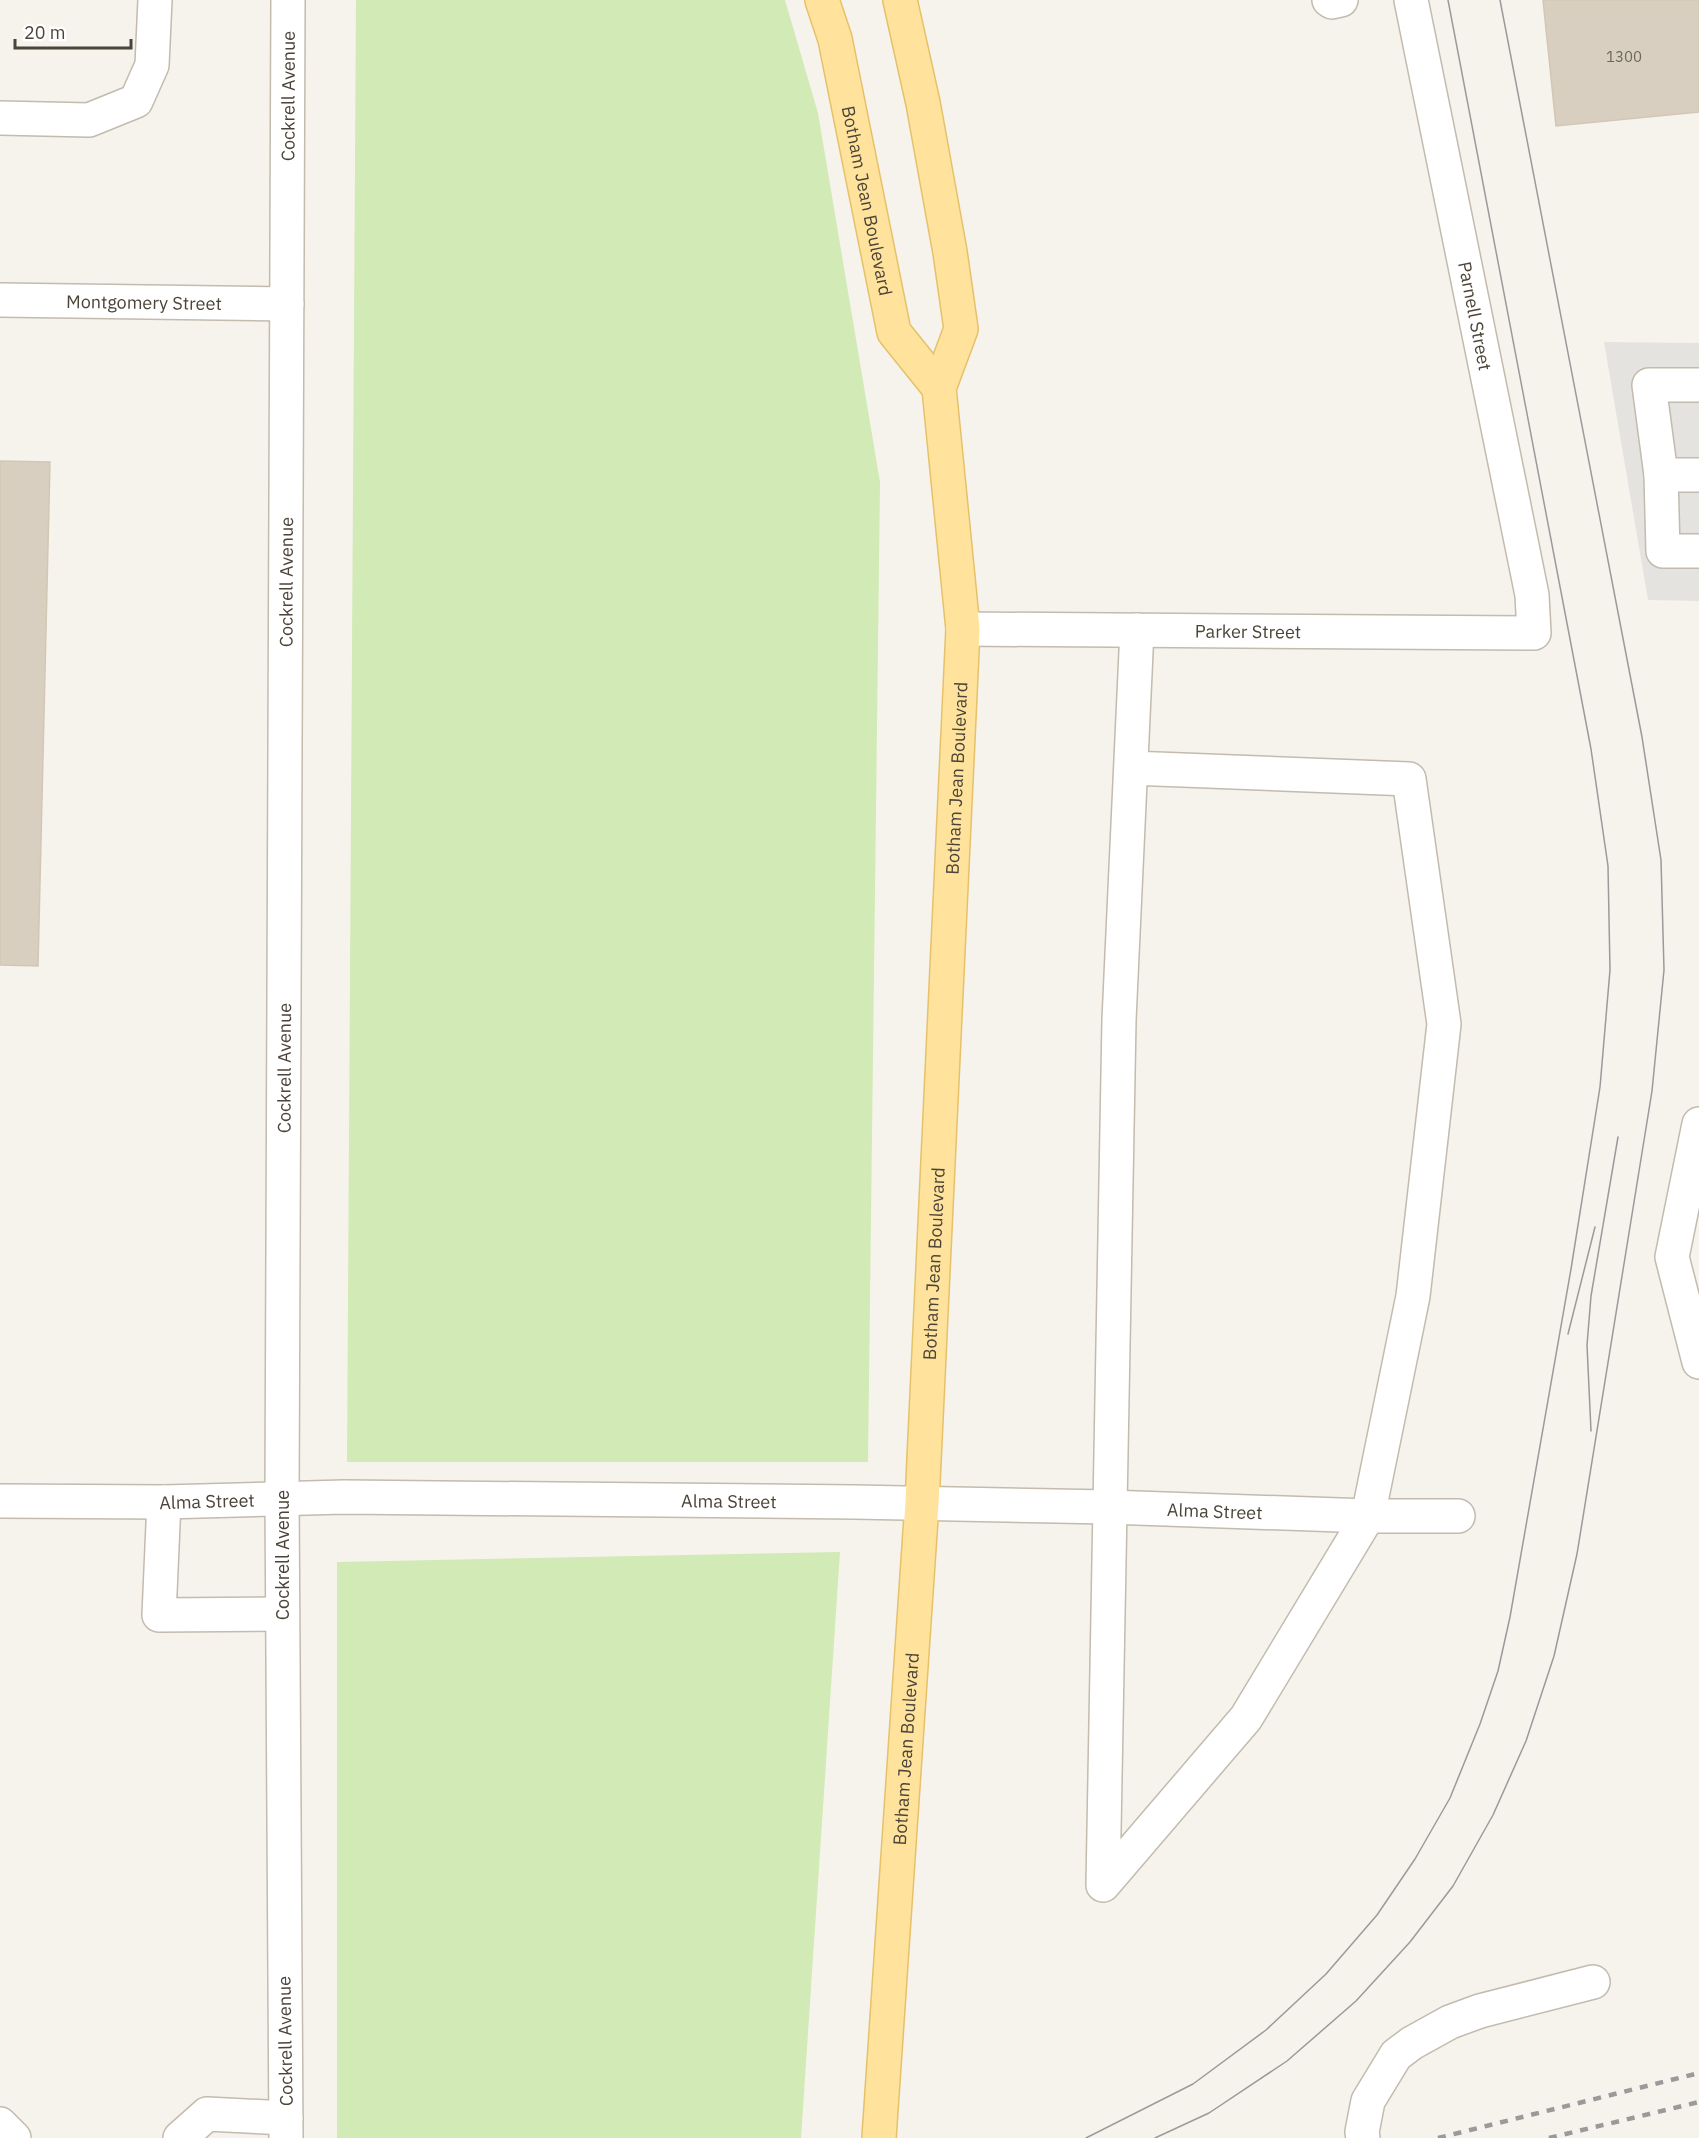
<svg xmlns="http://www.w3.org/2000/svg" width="1699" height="2138" viewBox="0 0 1699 2138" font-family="'IBM Plex Sans',sans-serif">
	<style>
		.green { fill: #d2eab5 }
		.parking { fill: #e5e3e0 }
		.building { fill: #d8cfc1; stroke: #d3c7b4; stroke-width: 1.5 }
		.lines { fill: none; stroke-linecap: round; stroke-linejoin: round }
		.minor-casing { stroke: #c2bbae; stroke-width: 36 }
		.major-casing { stroke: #e6c16a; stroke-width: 36 }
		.minor { stroke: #fff; stroke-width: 33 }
		.major { stroke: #ffe39c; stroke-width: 33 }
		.tram { stroke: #9a9a9a; stroke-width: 1.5 }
		.rail { stroke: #9a9a9a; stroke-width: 4.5; stroke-dasharray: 8 8; stroke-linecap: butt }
		.labels { text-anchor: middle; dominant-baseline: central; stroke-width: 4.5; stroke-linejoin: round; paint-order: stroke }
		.number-label { font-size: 15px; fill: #6e675b }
		.street-label { font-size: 18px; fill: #4b4439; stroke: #fff }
	</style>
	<rect width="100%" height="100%" fill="#f6f3ec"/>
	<path class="green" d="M356 0H785L818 113 880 482 868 1462H347Z
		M840 1552 801 2138H337V1562Z"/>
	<path class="parking" d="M1604 342 1699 343V601L1648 600Z"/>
	<path class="building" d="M1543 0H1699V112L1556 126Z
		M0 461 50 462 38 966 0 965Z"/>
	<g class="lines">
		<g class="minor-casing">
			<g id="minor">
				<path d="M1329 0 1332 2 1341 0"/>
				<path d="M0 118 89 120 136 101 152 65 155 0"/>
				<path id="s1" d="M0 300 287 304"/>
				<path d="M1699 385H1649L1661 475 1663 551H1699"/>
				<path d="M1661 475H1699"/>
				<path id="s2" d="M963 629 1534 633 1532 595 1411 0"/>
				<path d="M1131 768 1409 779 1444 1024 1413 1296 1368 1516 1246 1718 1103 1885 1119 1020 1137 630"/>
				<path d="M1699 1124 1672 1257 1699 1362"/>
				<path id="s3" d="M0 1501 164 1502 344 1497 854 1502 1108 1507 1368 1516H1458"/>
				<path d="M164 1502 159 1615 282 1614"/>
				<path d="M0 2124 14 2138"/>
				<path d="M180 2138 207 2114 286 2118"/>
				<path id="s4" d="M286 2138 282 1498 288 0"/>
				<path d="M1363 2138 1362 2132 1368 2101 1396 2055 1412 2043 1450 2022 1480 2011 1593 1982"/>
			</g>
		</g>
		<g class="major-casing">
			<g id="major">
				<path id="s5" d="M822 0 835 39 894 332 939 388"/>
				<path id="s6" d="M879 2138 922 1503 963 629 939 388 961 329 950 252 923 103 900 0"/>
			</g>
		</g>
		<use href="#minor" class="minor"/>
		<use href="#major" class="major"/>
		<path class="tram" d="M1568 1334 1595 1227
			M1591 1431 1587 1345 1591 1296 1618 1137
			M1086 2138 1193 2084 1266 2030 1326 1974 1377 1915 1415 1859 1450 1798 1480 1724 1498 1671 1510 1617 1571 1269 1600 1087 1610 970 1608 866 1591 749 1448 0
			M1155 2138 1209 2113 1287 2061 1356 2001 1410 1942 1453 1886 1493 1815 1526 1741 1554 1656 1577 1554 1652 1091 1664 970 1661 860 1642 737 1500 0"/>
		<path class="rail" d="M1438 2138 1699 2073
			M1549 2138 1699 2102"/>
	</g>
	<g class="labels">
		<g class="number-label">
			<text x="1624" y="56">1300</text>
		</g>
		<g class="street-label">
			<text stroke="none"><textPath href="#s4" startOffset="2042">Cockrell Avenue</textPath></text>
			<text stroke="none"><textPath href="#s5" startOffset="206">Botham Jean Boulevard</textPath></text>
			<text stroke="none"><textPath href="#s1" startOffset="144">Montgomery Street</textPath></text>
			<text transform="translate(1475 316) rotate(79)">Parnell Street</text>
			<text stroke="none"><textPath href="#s4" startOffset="1556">Cockrell Avenue</textPath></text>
			<text stroke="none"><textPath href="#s2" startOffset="285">Parker Street</textPath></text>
			<text stroke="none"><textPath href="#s6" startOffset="1362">Botham Jean Boulevard</textPath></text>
			<text stroke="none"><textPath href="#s4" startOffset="1070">Cockrell Avenue</textPath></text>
			<text stroke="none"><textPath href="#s6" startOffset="876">Botham Jean Boulevard</textPath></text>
			<text stroke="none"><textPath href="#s3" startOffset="207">Alma Street</textPath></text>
			<text stroke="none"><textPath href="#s3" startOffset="729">Alma Street</textPath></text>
			<text stroke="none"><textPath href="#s3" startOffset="1215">Alma Street</textPath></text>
			<text transform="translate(282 1555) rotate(-90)">Cockrell Avenue</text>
			<text stroke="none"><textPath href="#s6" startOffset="390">Botham Jean Boulevard</textPath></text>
			<text transform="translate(285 2041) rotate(-91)">Cockrell Avenue</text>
		</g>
	</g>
	<path d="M15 39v9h116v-9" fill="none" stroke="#4b4439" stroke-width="3"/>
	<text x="24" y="39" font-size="18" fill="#4b4439" stroke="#ffffff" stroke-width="4.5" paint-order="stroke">20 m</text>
</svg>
